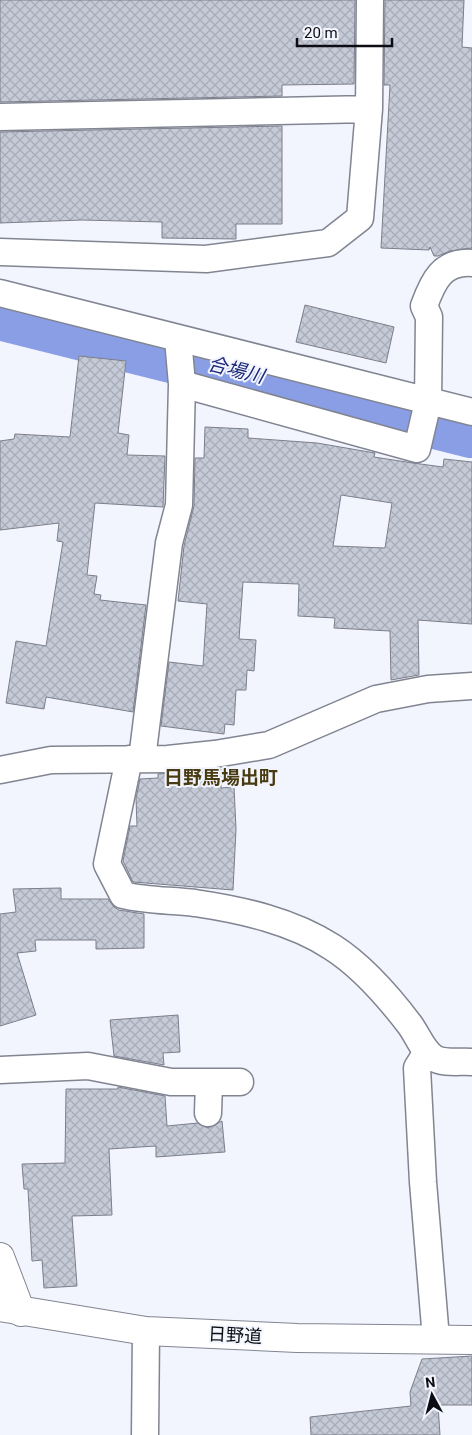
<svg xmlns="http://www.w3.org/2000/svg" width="472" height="1435" viewBox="0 0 472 1435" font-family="Roboto,'Noto Sans JP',sans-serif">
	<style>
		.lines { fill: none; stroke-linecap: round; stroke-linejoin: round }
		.river { stroke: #899ee5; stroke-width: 58 }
		.building { fill: url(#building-cross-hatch); stroke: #7b7f8b; fill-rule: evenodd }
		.minor-casing { stroke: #818592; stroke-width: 29 }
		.tertiary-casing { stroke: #818592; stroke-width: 30 }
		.secondary-casing { stroke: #818592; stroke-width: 30 }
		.minor { stroke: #fff; stroke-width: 26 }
		.tertiary { stroke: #fff; stroke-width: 28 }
		.secondary { stroke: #fff; stroke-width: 28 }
		.labels { text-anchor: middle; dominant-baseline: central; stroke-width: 4; stroke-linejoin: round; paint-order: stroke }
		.street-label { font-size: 18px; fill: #0c0d12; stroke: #f2f5fd }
		.water-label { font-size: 19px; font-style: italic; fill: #1c2777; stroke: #f2f5fd }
		.neighbourhood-label { font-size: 19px; font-weight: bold; fill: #483b12; stroke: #f2f5fd }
	</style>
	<defs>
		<pattern id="building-cross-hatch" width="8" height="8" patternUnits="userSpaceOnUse" patternTransform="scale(1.25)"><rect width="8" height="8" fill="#c5cad7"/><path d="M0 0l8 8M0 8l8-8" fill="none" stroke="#a8acb8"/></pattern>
	</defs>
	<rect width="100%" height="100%" fill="#f2f5fd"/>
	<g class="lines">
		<path class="river" d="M0 311 472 429"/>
	</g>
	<path class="building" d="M0 0H355L354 84 282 85V96L0 102Z
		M385 0H464L462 47 472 48V248L450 251 438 256H434L430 247 429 250 381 248 390 85H384Z
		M282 126V224H236V239L162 238V222L82 220 0 223V132Z
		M305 305 394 327 386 363 296 342Z
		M79 356 126 361 118 433 129 435 127 455 165 456 163 507 95 503 87 575 97 576 94 594 101 595 100 600 146 605 133 712 46 697 44 709 6 703 16 641 46 646 63 542 57 541 59 523 0 530V441L14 439 15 434 70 437Z
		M205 427 248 429V438L317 443 375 453 374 457 413 463 443 467 444 459 472 462V624L418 620 419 675 391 680 390 631 334 628 335 618 298 616 299 584 243 582 239 639 256 640 254 671 247 670 246 690H236L234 725 225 724 224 734 161 726 169 662 203 666 207 604 178 601 184 546 194 506 195 458H204ZM341 495 392 503 385 548 333 546Z
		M221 769V788L234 787 236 829 233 890 133 882 123 861 130 826H137L136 798 140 779 158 778V774Z
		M61 888V899H108L114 907 119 910 144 914V948L96 949V940H35L36 951 17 953 36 1015 0 1026V914L16 912 13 889Z
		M178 1015 180 1052 163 1053 164 1065 114 1056 110 1020Z
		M118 1087 165 1096 167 1126 198 1123 208 1128 222 1121 225 1152 156 1157V1146L109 1149 112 1215 72 1216 77 1286 44 1288 42 1260 32 1261 28 1189H24L22 1164 65 1163 66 1089H118Z
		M472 1356V1405H438L440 1435H311L310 1417 411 1406 410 1392 422 1359Z"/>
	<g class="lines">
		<g class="minor-casing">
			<path id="minor" d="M0 117 369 109
				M0 252 206 259 328 243 360 218 369 109 370 0
				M0 293 472 412
				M178 339 182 384
				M129 759 107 864 123 895C147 901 171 900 195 903 242 910 292 921 332 947 362 966 388 996 410 1025 418 1036 423 1051 434 1058 443 1064 462 1061 472 1062
				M142 759 169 543 179 505 182 384 417 449 428 402 429 317 424 306C433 281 442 261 472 263
				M0 770 51 760 168 759 215 754 269 745 376 699 428 689 472 686
				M427 1052 417 1068 423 1182 436 1339
				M0 1070 88 1066 171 1082H240
				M208 1113 209 1082
				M145 1435 146 1331"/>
		</g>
		<g class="tertiary-casing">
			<path id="tertiary" d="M0 1257 21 1312"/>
		</g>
		<g class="secondary-casing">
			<path id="secondary" d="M0 1307 146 1331 297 1338 472 1340"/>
		</g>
		<use href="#minor" class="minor"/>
		<use href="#tertiary" class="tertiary"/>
		<use href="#secondary" class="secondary"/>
	</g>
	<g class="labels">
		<g class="street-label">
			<text transform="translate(235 1335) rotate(3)">日野道</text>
		</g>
		<g class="water-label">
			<text transform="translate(236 370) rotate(14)">合場川</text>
		</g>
		<g class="neighbourhood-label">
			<text x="221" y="777">日野馬場出町</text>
		</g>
	</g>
	<g transform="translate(432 1395) rotate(353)" stroke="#f2f5fd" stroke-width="4" paint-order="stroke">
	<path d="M0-4L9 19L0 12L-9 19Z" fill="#0c0d12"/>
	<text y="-8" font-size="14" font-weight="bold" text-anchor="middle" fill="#0c0d12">N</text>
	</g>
	<path d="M297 38v8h95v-8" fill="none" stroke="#0c0d12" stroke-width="2.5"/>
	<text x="304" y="38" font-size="15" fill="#0c0d12" stroke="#f2f5fd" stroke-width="4" paint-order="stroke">20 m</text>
</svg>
